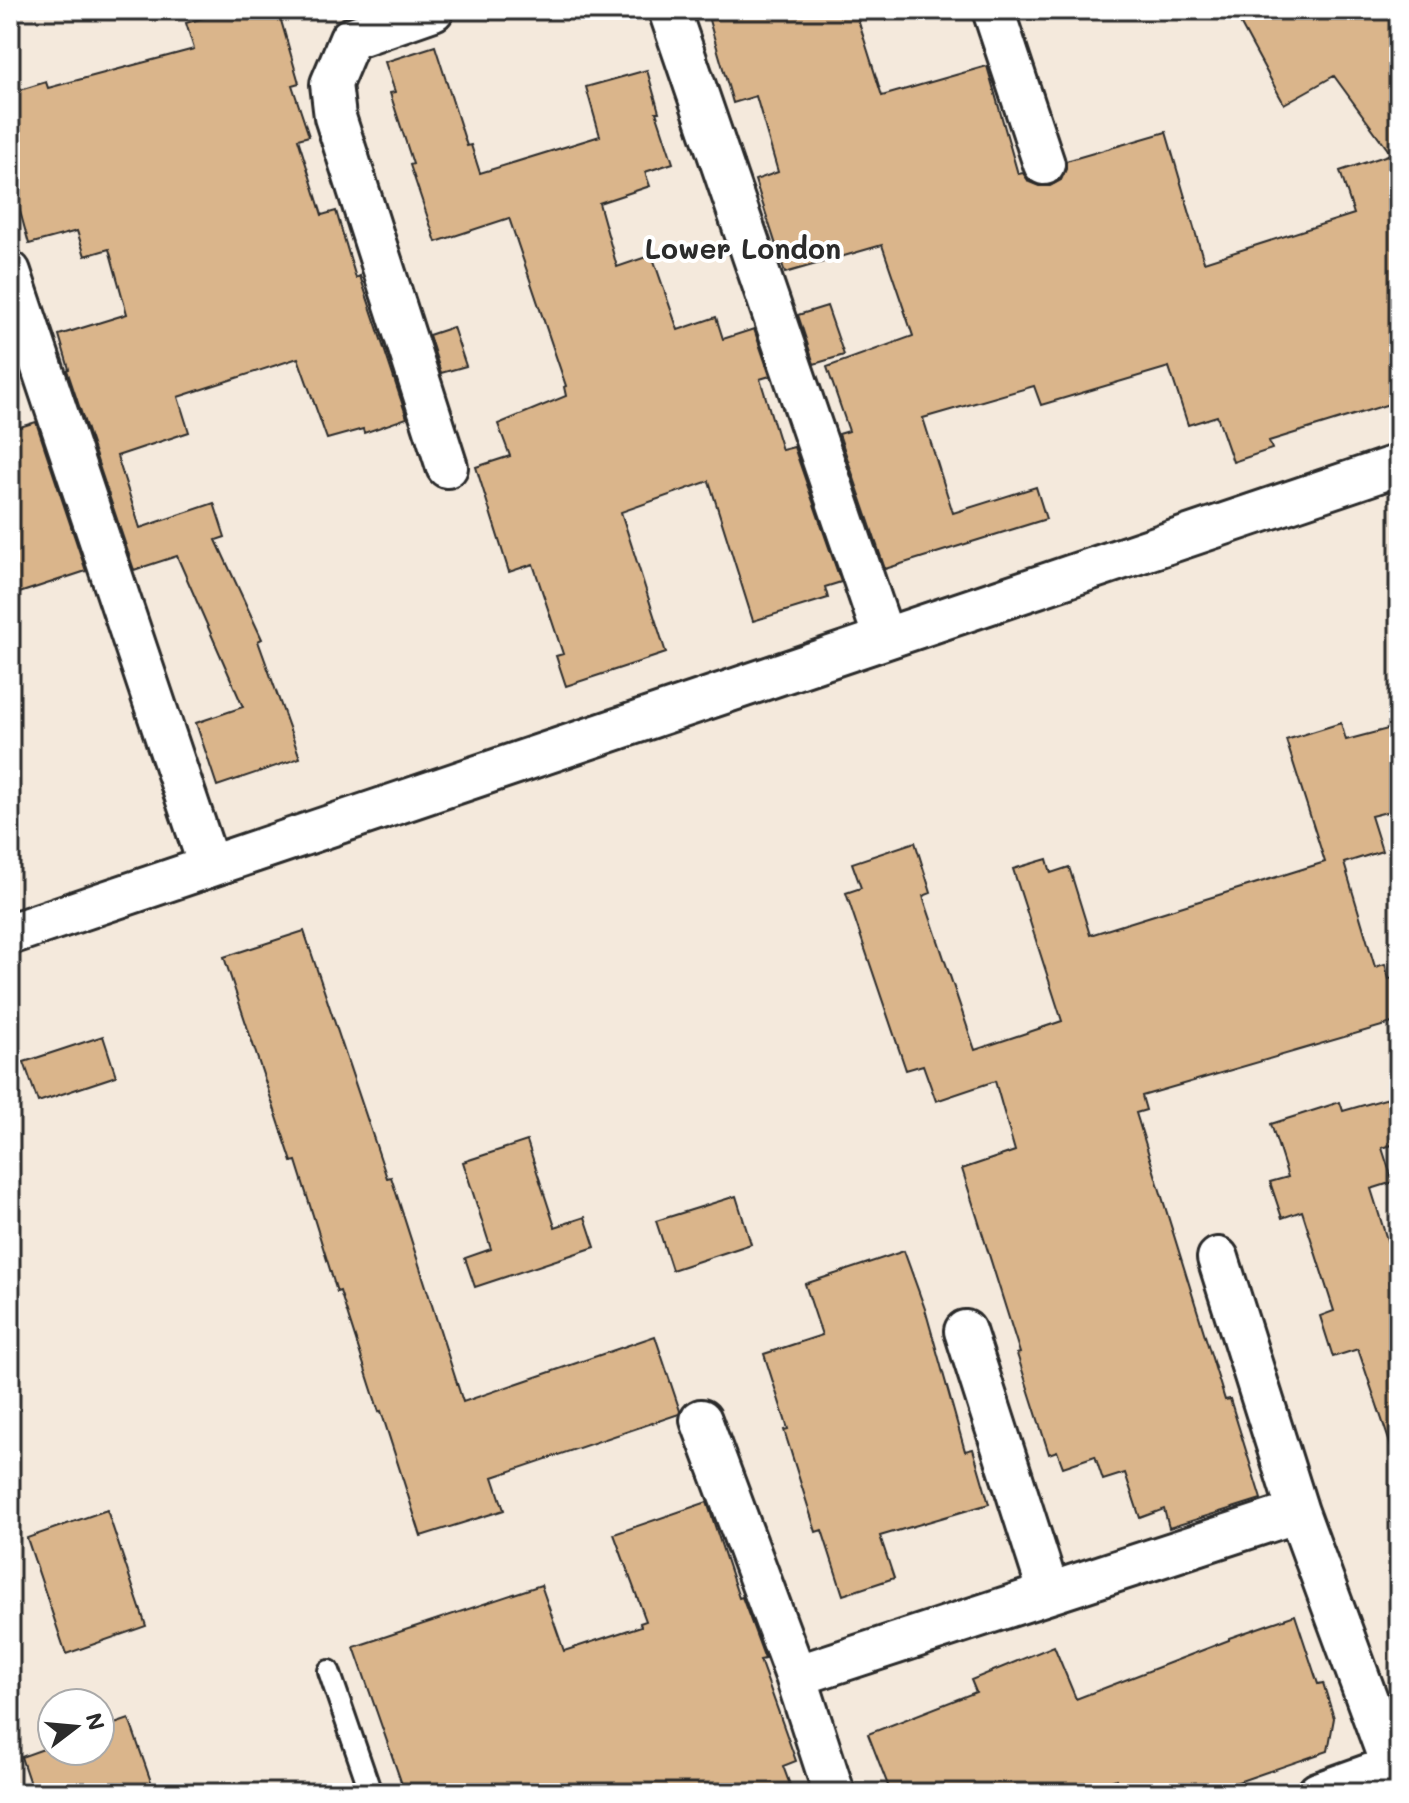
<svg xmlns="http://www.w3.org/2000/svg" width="1409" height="1803" viewBox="0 0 1409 1803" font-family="Mali,sans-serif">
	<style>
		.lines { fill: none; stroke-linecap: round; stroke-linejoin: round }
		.stream { stroke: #65949e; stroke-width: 12 }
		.building { fill: #dab58b; stroke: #2b2b2b; stroke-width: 2 }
		.service-casing { stroke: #2b2b2b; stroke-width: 26 }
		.minor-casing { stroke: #2b2b2b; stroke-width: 46 }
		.service { stroke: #fff; stroke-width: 20 }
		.minor { stroke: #fff; stroke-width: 40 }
		.labels { text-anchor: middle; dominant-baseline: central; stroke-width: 8; stroke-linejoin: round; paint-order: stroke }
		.quarter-label { font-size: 28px; font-weight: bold; fill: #2b2b2b; stroke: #fff }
	</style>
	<rect width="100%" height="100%" fill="#f4e9dc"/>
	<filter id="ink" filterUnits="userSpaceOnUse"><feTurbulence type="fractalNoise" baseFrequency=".0125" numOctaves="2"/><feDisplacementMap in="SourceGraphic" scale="16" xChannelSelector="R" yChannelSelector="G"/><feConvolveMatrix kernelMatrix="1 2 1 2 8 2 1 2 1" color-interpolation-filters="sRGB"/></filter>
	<g filter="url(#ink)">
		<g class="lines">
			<path class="stream" d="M1294 1793 1314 1786"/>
		</g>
		<path class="building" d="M230 10H278L299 83 292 85 309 136 298 139 322 215 336 211 356 278 360 276 407 418 364 433 363 429 327 439 298 358 178 397 189 432 117 456 140 528 214 503 225 537 216 540 262 639 258 641 300 758 217 786 196 723 243 707 177 556 134 570 67 370 69 369 59 335 127 314 109 249 85 256 77 231 29 244 10 175V93L46 82 48 88 194 49 186 23Z
			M745 10H855L882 96 987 66 1018 174 1023 173 1029 182 1039 186H1050L1061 180 1066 169V161L1166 132 1204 262 1354 214 1340 171 1391 154 1334 76 1284 104 1233 10H1399V401L1269 441 1272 449 1233 462 1217 416 1188 425 1169 367 1041 405 1034 386 923 418 953 513 1036 487 1046 519 885 569 839 434 849 431 827 367 913 336 882 245 785 273 755 180 778 172 756 96 733 103 709 20Z
			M435 46 467 146 471 145 480 173 600 136 586 87 647 70 659 112H656L673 163 645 172 650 186 599 203 617 267 652 255 678 330 716 317 723 339 754 329 770 376 760 379 782 450 794 447 841 582 825 587 828 598 753 621 709 481 621 512 666 653 566 686 556 656 563 654 533 564 509 572 476 467 510 456 498 424 566 396 564 387 566 386 509 218 436 242 410 165 413 164 390 93 395 92 385 62Z
			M827 306 844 355 814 364 798 315Z
			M453 327 466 366 441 373 429 335Z
			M36 422 86 571 10 596V430Z
			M1341 723 1346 740 1399 726V809L1371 816 1382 851 1344 863 1375 967 1385 964 1389 979 1399 976V1021L1142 1096 1146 1110 1136 1113 1225 1400 1230 1399 1261 1499 1169 1528 1164 1509 1140 1518 1125 1473 1103 1480 1095 1456 1063 1467 1057 1451 1049 1454 1017 1354 1020 1353 962 1169 1015 1151 995 1081 936 1101 923 1065 906 1070 846 893 861 888 852 863 915 842 931 893 923 896 975 1050 1062 1021 1013 869 1047 859 1051 873 1069 867 1090 935 1325 862 1286 740Z
			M304 931 387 1178 391 1177 463 1402 655 1336 680 1411 679 1414 493 1477 504 1510 421 1536 381 1411 379 1412 340 1291 337 1292 296 1161 292 1162 224 957Z
			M103 1036 116 1076 38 1102 24 1062Z
			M1399 1095V1143L1382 1148 1393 1182 1371 1189 1399 1278V1451L1393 1452 1358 1349 1333 1357 1320 1316 1334 1311 1302 1211 1282 1218 1270 1182 1288 1177 1271 1124 1340 1102 1343 1111Z
			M527 1141 555 1227 585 1217 595 1247 475 1287 465 1258 491 1249 463 1162Z
			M736 1196 751 1244 672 1270 656 1221Z
			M904 1251 925 1309 965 1451 973 1449 989 1504 880 1536 894 1578 843 1595 822 1530 816 1532 784 1430 788 1429 764 1354 822 1335 805 1284Z
			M707 1502 739 1598 742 1597 765 1659 760 1660 796 1761 783 1766 793 1793H405L354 1647 541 1585 564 1651 641 1626 640 1623 646 1621 614 1534Z
			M107 1510 146 1626 66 1654 27 1538Z
			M1295 1615 1318 1684 1323 1683 1334 1718 1328 1751 1206 1793H1121L1116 1779 1082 1793H891L868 1734 976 1692 971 1680 1054 1646 1076 1699 1229 1640V1638Z
			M129 1719 155 1793H33L21 1757 52 1746V1751H100V1729Z"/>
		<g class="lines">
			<g class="service-casing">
				<path id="service" d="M329 1671 371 1793"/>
			</g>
			<g class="minor-casing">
				<path id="minor" d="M433 10 350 39 331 84 335 117 447 467
					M669 10 884 638
					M993 10 1044 164
					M10 272 209 866
					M10 934 1399 465
					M1218 1258 1298 1512
					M965 1331 1049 1593
					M701 1420 796 1676 834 1793
					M796 1676 1298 1512 1392 1767
					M1318 1793 1399 1764"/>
			</g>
			<use href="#service" class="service"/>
			<use href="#minor" class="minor"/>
		</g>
	</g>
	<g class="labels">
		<g class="quarter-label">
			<text x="743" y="248">Lower London</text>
		</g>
	</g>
	<rect width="1409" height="1803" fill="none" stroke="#fff" stroke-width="40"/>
	<rect x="20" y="20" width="1369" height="1763" fill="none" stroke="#2b2b2b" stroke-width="3" filter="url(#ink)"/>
	<g transform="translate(76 1727) rotate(74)"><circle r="38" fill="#ffffff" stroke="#aaaaaa" stroke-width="2"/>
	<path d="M0-6L14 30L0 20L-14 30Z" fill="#2b2b2b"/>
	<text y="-12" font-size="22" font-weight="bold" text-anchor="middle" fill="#2b2b2b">N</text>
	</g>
</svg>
